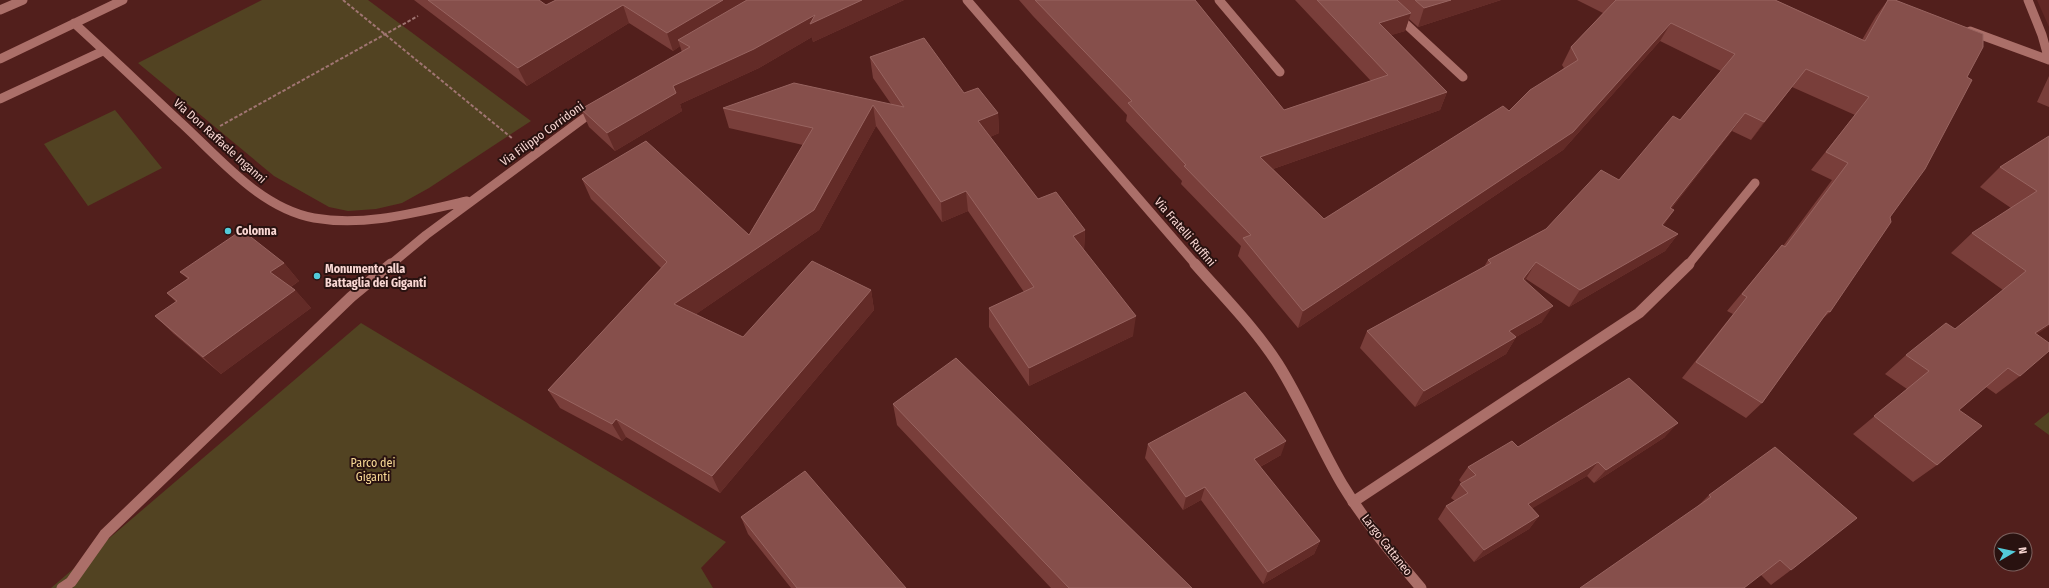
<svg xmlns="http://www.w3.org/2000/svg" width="2049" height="588" viewBox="0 0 2049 588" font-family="'Fira Sans Condensed',sans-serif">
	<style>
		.built { fill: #622825 }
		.green { fill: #524322 }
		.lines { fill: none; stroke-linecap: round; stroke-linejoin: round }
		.path { stroke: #a07572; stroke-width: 2; stroke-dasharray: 3.5 2; stroke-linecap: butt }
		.service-far1 { stroke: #ab6f69; stroke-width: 9 }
		.service { stroke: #ab6f69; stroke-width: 11 }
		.minor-far1 { stroke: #ab6f69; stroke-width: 9 }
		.minor { stroke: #ab6f69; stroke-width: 11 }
		.wall { fill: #793e3a }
		.shaded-wall { fill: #632b27 }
		.building { fill: #864f4b; stroke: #986460 }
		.poi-dot { fill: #52cbd9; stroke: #291210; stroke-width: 1.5 }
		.labels { text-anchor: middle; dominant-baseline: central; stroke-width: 4; stroke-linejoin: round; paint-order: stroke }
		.street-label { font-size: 12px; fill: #f9d7d3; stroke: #291210 }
		.poi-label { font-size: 12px; font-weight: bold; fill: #f9d7d3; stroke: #291210; text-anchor: start }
		.park-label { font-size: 12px; fill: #f9da96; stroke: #291210 }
	</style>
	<rect width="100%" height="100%" fill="#521f1c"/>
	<path class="built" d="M2037 0H2049V27Z"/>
	<path class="green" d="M262 0H368L531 121 429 188 402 203 376 209 348 211 329 207 274 176 138 63Z
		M115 110 162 168 88 206 44 144Z
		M361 323 726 542 701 568 713 588H51Z
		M2049 412V435L2034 424Z"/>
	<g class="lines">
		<path class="path" d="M343 0 513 139
			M220 126 418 16"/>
		<path class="service-far1" d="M0 10 23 0
			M0 99 103 51
			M1688 265 1755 183"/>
		<path class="service" d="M1353 502 1639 313 1689 264"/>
		<path class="minor-far1" d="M967 0 1196 265
			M1219 0 1280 72
			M1380 0 1463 77
			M2028 0 2042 35 2049 60
			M74 23C109 55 144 88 178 120 218 156 259 208 314 218 366 227 417 212 467 201
			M1970 31 2049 60
			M0 59 123 0
			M390 265 426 235 595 110"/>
		<path class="minor" d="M1195 264C1223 296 1255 328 1278 364 1302 402 1319 445 1342 484 1365 522 1393 555 1421 588
			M62 588 71 582 105 534 351 297 391 264"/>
	</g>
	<path class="wall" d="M414 0H539L546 5 556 0H904L813 42 812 37 759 68 680 104 682 111 615 151 589 127 581 109 682 52 680 46 673 51 629 23 527 86Z
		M1019 0H1195L1284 110 1371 81 1295 0H1501L1418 27 1409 19 1405 31 1391 35 1447 92 1440 110 1273 169 1324 219 1509 111 1564 68 1562 65 1571 47 1603 13 1577 0H1775L1862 40 1876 16 1888 0H1895L1890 217 1830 312 1820 321 1762 403 1746 418 1682 378 1733 314 1727 311 1782 245 1783 246 1832 180 1811 170 1855 115 1792 87 1751 140 1732 131 1671 209 1674 210 1663 226 1678 234 1665 251 1569 307 1526 279 1525 280 1542 322 1516 337 1506 354 1415 407 1360 348 1367 331 1484 267 1488 260 1546 229 1619 180 1680 120 1721 71 1660 41 1563 150 1298 328 1238 256 1241 246 1181 184 1182 181 1126 121 1127 115 1033 16Z
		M870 57 964 93 998 113 999 133 990 137 1038 199 1085 230 1084 250 1133 336 1029 386 989 327V308L1024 292 968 211 942 222 876 126 819 230 696 314 743 337 871 290 874 310 720 493 626 437 622 441 560 408 548 390 661 268 591 199 582 179 749 235 803 145 729 128 723 108 891 104 873 78Z
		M2049 76V107L2037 102Z
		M2049 136 2037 334 2020 376 1996 394 1986 387 1959 410 1937 465 1913 482 1853 434 1907 389 1885 374 1906 355 1955 329 2003 290 1951 253 1972 233 2011 208 1980 187 2000 167Z
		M284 263 299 281 291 287 295 290 311 308 221 374 174 334 155 316 176 302 167 293 188 279 180 272Z
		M893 404 1192 588H1051L897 425Z
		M1665 437 1594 483 1587 476 1532 508 1539 516 1529 529 1474 562 1438 519 1446 506 1455 501 1451 498 1460 484H1462L1459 480 1468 467 1518 447Z
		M1148 444 1281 455 1260 467 1320 541 1314 554 1263 584 1201 500 1183 510 1145 458Z
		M1709 495 1791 570 1771 585 1761 575 1697 507Z
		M741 517 906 588H791L748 534Z"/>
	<path class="shaded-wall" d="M723 0H759L678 40 680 46 673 51 667 33Z
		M862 0H904L813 42 812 37 759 68 680 104 682 111 615 151 607 133 673 86 815 15Z
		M1451 0H1501L1418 27 1424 8Z
		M623 5 629 23 527 86 518 68Z
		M1411 13 1405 31 1373 41 1379 23Z
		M1671 23 1660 41 1563 150 1298 328 1303 311Z
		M1806 69 1792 87 1751 140 1764 122Z
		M1447 92 1440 110 1256 175 1260 157Z
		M873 105 876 126 819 230 683 323 674 304 814 210Z
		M998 113 999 133 979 142 978 121Z
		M1745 113 1732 131 1658 226 1670 208Z
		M966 191 968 211 942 222 941 202Z
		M1674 210 1662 228V225Z
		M1085 230 1084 250 1073 236Z
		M1678 234 1665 251 1569 307 1580 290Z
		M1536 262 1526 279 1513 296 1523 279Z
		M284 263 299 281 286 290 270 272Z
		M295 290 311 308 221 374 203 357Z
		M871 290 874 310 720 493 712 476Z
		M1553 306 1542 322 1516 337 1506 354 1415 407 1424 391 1509 331Z
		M1136 316 1133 336 1029 386V368Z
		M2049 324V326L2011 352 2035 333Z
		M616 419 626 437 622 441 612 424Z
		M1678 423 1665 437 1594 483 1606 470Z
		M1286 441 1281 455 1249 473 1254 459Z
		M1598 462 1587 476 1518 517 1528 504Z
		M1205 487 1201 500 1183 510 1186 497Z
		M1539 516 1529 529 1474 562 1484 550Z
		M1320 541 1314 554 1263 584 1268 572Z"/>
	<path class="building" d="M428 0H539L546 5 556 0H723L667 33 623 5 518 68Z
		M747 0H862L810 24 815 15 754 49 673 86 676 93 607 133 581 109 690 47 678 40Z
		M1035 0H1195L1284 110 1388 75 1317 0H1397L1411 13 1379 23 1447 92 1260 157 1324 219 1503 106 1509 111 1530 90 1578 60 1571 47 1616 0H1775L1865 41 1888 0H1895L1983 34V47L1967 77 1972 80 1925 169 1890 217 1891 222 1830 312 1828 311 1762 403 1696 362 1747 297 1742 294 1782 245 1785 247 1848 163 1826 152 1869 97 1806 69 1764 122 1745 113 1670 208 1674 210 1662 225 1678 234 1580 290 1536 262 1523 279 1553 306 1509 331 1516 337 1424 391 1367 331 1491 263 1488 260 1546 229 1601 170 1619 180 1673 116 1680 120 1735 54 1671 23 1573 132 1303 311 1243 238 1251 235 1184 166 1186 165 1128 103 1132 101Z
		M1415 0H1451L1424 8Z
		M924 38 964 93 978 88 998 113 978 121 1038 199 1056 192 1085 230 1073 236 1136 316 1029 368 989 308 1034 287 966 191 941 202 873 105 814 210 674 304 743 337 812 261 871 290 712 476 616 419 612 424 548 390 667 262 582 179 646 141 749 235 813 128 723 108 794 83 904 107 870 57Z
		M2049 136V324L2035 333 2049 343V351L2020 376 2008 368 1959 410 1982 426 1937 465 1874 416 1929 371 1906 355 1946 323 1955 329 2026 271 1972 233 2037 191 2000 167Z
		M242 230 284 263 270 272 295 290 203 357 155 316 177 301 167 293 189 278 180 272Z
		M956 358 1192 588H1069L893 404Z
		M1629 378 1678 423 1606 470 1598 462 1528 504 1539 516 1484 550 1446 506 1468 493 1460 484 1476 475 1468 467 1512 441 1518 447Z
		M1245 392 1286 441 1254 459 1320 541 1268 572 1205 487 1186 497 1148 444Z
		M1775 447 1857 518 1791 570 1780 560 1744 588H1580L1711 497 1709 495Z
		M805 471 906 588H797L741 517Z"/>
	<g class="poi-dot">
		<circle cx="228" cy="231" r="4"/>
		<circle cx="317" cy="276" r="4"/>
	</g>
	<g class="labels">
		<g class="street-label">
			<text transform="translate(542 134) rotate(-36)">Via Filippo Corridoni</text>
			<text transform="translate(220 141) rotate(42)">Via Don Raffaele Inganni</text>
			<text transform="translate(1185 232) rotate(49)">Via Fratelli Ruffini</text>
			<text transform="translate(1387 545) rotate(52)">Largo Cattaneo</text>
		</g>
		<g class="poi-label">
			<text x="236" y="231">Colonna</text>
			<text x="325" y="269">Monumento alla<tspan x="325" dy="14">Battaglia dei Giganti</tspan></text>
		</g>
		<g class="park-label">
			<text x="373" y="463">Parco dei<tspan x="373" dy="14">Giganti</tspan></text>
		</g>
	</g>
	<g transform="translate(2013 552) rotate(81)"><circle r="19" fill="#291210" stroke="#7c615e"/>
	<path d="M0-3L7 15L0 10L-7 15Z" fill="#52cbd9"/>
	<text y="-6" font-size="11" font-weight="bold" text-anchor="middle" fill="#f9d7d3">N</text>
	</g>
</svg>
